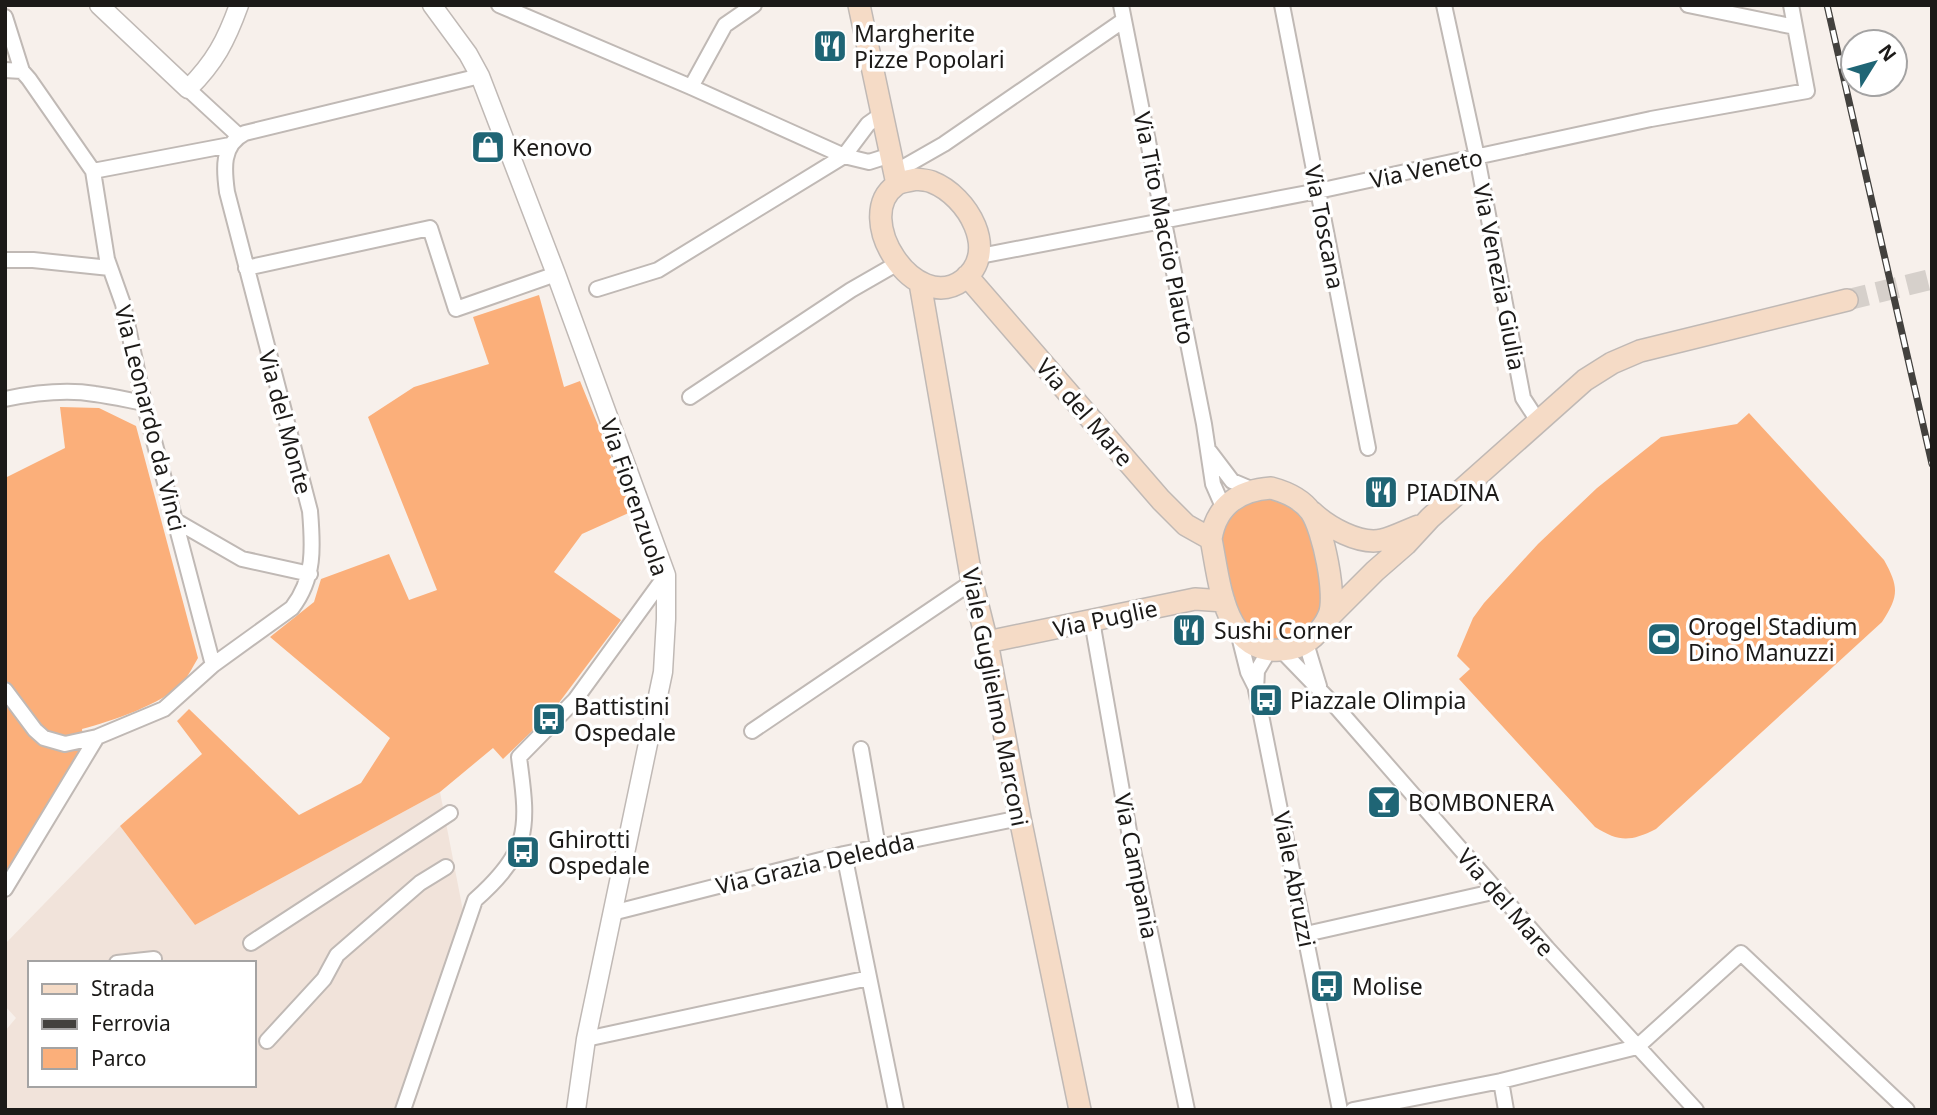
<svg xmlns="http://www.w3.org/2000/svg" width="1937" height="1115" viewBox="0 0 1937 1115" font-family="'Noto Sans',sans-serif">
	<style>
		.built { fill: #f1e3da; fill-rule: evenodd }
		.green { fill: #fbaf7a }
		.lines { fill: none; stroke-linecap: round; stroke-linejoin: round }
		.secondary-tunnel { stroke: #d6d0cb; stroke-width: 21; stroke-dasharray: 21 10; stroke-linecap: butt }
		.minor-casing { stroke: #c0b9b5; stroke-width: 18 }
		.tertiary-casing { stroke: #c0b9b5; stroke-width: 21 }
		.secondary-casing { stroke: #c0b9b5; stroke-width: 24 }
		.minor { stroke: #fff; stroke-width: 14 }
		.tertiary { stroke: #fff; stroke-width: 18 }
		.secondary { stroke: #f5dbc6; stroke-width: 21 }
		.rail-casing { stroke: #43413e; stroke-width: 7 }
		.rail { stroke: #fff; stroke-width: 4.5; stroke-dasharray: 13; stroke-linecap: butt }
		.labels { text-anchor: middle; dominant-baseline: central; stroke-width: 7; stroke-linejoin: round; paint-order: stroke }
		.poi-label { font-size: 23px; fill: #1c1a18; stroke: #fff; text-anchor: start }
		.street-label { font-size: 23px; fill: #1c1a18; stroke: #fff }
	</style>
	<rect width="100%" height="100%" fill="#f7f0eb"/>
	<path class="built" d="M440 792 464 916 394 1110H5V1031L16 1018 5 1006V944L120 826 195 925ZM30 963H254V1085H30Z"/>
	<path class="green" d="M539 295 564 387 580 381 633 511 582 534 554 572 621 620 552 712 503 759 493 748 440 792 195 925 120 826 202 754 177 721 189 709 299 815 361 783 390 738 270 637 314 602 321 579 389 554 409 600 437 590 368 417 414 387 489 364 473 317Z
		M60 407 99 408 136 426 198 658C193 666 189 675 183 682 162 705 111 721 82 729L84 748 5 876V478L65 448Z
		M1749 413 1884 560C1899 587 1899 596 1882 622L1656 829C1630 842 1619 842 1595 827L1459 679 1470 669 1457 656 1473 618 1484 603 1538 544 1597 488 1661 437 1737 424Z
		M1268 496 1285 499 1306 519 1326 606 1310 630 1286 641 1256 635 1243 626 1235 611 1220 538 1224 526 1240 506Z"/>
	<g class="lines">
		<path class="secondary-tunnel" d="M1847 300 1932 279"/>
		<g class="minor-casing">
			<path id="minor" d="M499 5 691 87 844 156 869 162 891 155
				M1121 5 1204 424 1213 484 1224 509
				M1282 5 1368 448
				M1444 5 1477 157 1523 398 1538 421
				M1688 5 1795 27
				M5 17 22 71
				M5 70 22 71 29 79 93 171 107 259 123 304 144 403 213 665
				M691 87 725 25 754 5
				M188 89 239 136
				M93 171 230 145
				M895 172 944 144 1124 20
				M980 256 1318 191 1651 119 1807 91 1791 5
				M5 260H33L110 268
				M246 268 430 228 456 309 556 274
				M597 289 658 270 844 156 868 124 882 114
				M690 397 851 290 898 263
				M5 399C34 393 65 389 95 394 111 396 128 400 144 403
				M1210 452 1232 481 1251 489
				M176 521 242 559 310 574
				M1092 621 1129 831 1187 1110
				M1238 632 1248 672 1255 686
				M1306 643 1319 686
				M1270 649 1257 671 1256 690 1340 1110
				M1281 650 1338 709 1547 948 1696 1110
				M5 690 35 730 44 738 65 744 97 737 164 709 213 665 292 608C315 578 313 547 310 511L227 192C224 170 221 145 245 133L480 76
				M752 731 972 582
				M861 749 878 847
				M844 854 896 1110
				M5 889 97 737
				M612 913 844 854 1020 818
				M1306 934 1497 891
				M251 943 450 813
				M117 963 154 959
				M586 1039 869 978
				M267 1041 324 979 337 955 420 883 446 867
				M1501 1081 1506 1110
				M403 1110 475 900C493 884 514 863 521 839 528 814 522 783 519 757L575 700 666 575
				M1353 1110 1501 1081 1637 1047 1741 953 1907 1110"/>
		</g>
		<g class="tertiary-casing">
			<path id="tertiary" d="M99 5 188 89C215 62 226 41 239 5
				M432 5 468 54 480 76 556 274 666 575V619L663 672 586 1039 576 1110"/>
		</g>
		<g class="secondary-casing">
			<path id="secondary" d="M859 5 897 184
				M916 179C921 180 928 180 932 182 968 196 1000 252 963 280 915 316 851 217 896 185 901 181 910 181 916 179Z
				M967 276 1161 500 1186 525 1211 539
				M920 283 972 582 987 642 1020 818 1080 1110
				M1271 488C1286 492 1301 498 1311 512 1323 530 1337 595 1329 615 1323 630 1307 646 1290 649 1224 661 1220 584 1211 539 1216 506 1239 490 1271 488Z
				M1312 512C1328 527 1359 545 1382 540 1395 537 1407 530 1419 526
				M1328 618 1375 571 1406 544 1430 518 1585 380 1612 363 1640 351 1847 300
				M987 642 1195 599 1224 601"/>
		</g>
		<use href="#minor" class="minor"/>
		<use href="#tertiary" class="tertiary"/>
		<use href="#secondary" class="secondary"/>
		<g class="rail-casing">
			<path id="rail" d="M1827 5 1932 464"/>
		</g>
		<use href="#rail" class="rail"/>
	</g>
	<defs>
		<g id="restaurant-square" transform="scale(1.75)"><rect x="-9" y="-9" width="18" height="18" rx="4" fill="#1f6575" stroke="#fff"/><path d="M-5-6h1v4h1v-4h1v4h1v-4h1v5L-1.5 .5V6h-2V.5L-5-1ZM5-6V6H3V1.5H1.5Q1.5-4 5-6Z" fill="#fff"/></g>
		<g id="shop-square" transform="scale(1.75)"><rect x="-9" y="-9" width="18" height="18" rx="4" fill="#1f6575" stroke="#fff"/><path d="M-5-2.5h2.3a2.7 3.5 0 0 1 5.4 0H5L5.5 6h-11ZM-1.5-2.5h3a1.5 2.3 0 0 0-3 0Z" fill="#fff"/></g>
		<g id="stadium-square" transform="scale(1.75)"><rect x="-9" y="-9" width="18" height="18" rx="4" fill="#1f6575" stroke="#fff"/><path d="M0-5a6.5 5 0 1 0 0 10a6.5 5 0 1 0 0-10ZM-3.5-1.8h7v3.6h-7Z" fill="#fff"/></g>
		<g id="bus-square" transform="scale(1.75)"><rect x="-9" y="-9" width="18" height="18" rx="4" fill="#1f6575" stroke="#fff"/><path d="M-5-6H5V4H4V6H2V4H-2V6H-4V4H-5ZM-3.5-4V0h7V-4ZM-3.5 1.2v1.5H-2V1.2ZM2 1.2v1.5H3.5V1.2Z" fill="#fff"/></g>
		<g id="bar-square" transform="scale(1.75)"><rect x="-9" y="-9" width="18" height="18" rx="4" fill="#1f6575" stroke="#fff"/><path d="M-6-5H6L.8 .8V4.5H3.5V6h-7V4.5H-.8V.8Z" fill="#fff"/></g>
	</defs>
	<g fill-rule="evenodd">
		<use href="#restaurant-square" x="830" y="46"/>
		<use href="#shop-square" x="488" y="147"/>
		<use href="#restaurant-square" x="1381" y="492"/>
		<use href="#restaurant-square" x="1189" y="630"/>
		<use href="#stadium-square" x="1664" y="639"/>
		<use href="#bus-square" x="1266" y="700"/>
		<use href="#bus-square" x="549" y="719"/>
		<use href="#bar-square" x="1384" y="802"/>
		<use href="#bus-square" x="523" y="852"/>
		<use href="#bus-square" x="1327" y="986"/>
	</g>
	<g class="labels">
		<g class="poi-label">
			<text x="854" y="33">Margherite<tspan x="854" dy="26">Pizze Popolari</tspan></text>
			<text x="512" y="147">Kenovo</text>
			<text x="1406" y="492">PIADINA</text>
			<text x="1688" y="626">Orogel Stadium<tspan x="1688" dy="26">Dino Manuzzi</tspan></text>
			<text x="1214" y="630">Sushi Corner</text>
			<text x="1290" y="700">Piazzale Olimpia</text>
			<text x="574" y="706">Battistini<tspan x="574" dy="26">Ospedale</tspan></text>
			<text x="1408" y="802">BOMBONERA</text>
			<text x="548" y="839">Ghirotti<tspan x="548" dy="26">Ospedale</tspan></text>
			<text x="1352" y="986">Molise</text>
		</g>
		<g class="street-label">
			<text transform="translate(1426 168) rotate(-12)">Via Veneto</text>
			<text transform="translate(1325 227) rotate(79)">Via Toscana</text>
			<text transform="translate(1165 228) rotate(79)">Via Tito Maccio Plauto</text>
			<text transform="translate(1500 277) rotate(79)">Via Venezia Giulia</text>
			<text transform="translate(1085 412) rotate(49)">Via del Mare</text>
			<text transform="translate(151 418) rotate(76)">Via Leonardo da Vinci</text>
			<text transform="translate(286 422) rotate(75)">Via del Monte</text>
			<text transform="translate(635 497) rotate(71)">Via Fiorenzuola</text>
			<text transform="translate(1105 618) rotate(-12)">Via Puglie</text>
			<text transform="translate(996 697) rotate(79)">Viale Guglielmo Marconi</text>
			<text transform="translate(815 863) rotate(-13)">Via Grazia Deledda</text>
			<text transform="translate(1137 866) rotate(79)">Via Campania</text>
			<text transform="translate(1295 879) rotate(79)">Viale Abruzzi</text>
			<text transform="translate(1506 902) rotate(49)">Via del Mare</text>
		</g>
	</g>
	<rect width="1937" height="1115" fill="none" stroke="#1c1a18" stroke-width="14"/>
	<rect x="28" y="961" width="228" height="126" fill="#ffffff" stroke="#a4a3a3" stroke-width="2"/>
	<rect x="42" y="984" width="35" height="10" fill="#f5dbc6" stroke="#a4a3a3" stroke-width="2"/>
	<text x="91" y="996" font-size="21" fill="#1c1a18">Strada</text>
	<rect x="42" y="1019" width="35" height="10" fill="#43413e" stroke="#a4a3a3" stroke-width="2"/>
	<text x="91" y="1031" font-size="21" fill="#1c1a18">Ferrovia</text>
	<rect x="42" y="1048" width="35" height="21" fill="#fbaf7a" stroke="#a4a3a3" stroke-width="2"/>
	<text x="91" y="1066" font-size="21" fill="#1c1a18">Parco</text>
	<g transform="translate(1874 63) rotate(53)"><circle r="33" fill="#ffffff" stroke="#a4a3a3" stroke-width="2"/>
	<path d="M0-5L12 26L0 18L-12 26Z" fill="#1f6575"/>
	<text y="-10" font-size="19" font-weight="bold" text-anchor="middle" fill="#1c1a18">N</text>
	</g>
</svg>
